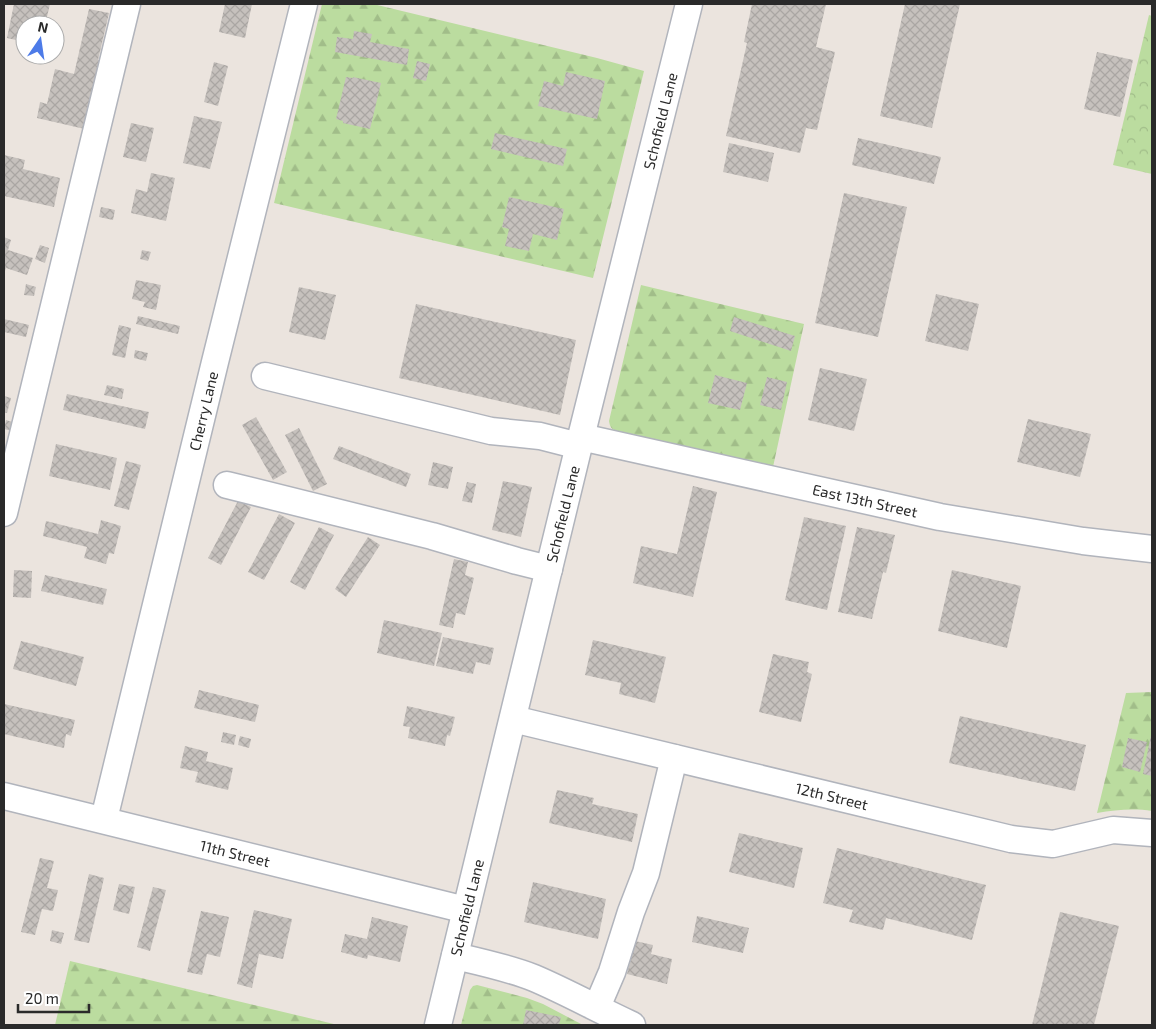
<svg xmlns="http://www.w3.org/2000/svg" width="1156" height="1029" viewBox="0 0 1156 1029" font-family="'Exo 2',sans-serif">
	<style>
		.forest { fill: url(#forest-firs) }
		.park { fill: url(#park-crowns) }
		.building { fill: url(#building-cross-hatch) }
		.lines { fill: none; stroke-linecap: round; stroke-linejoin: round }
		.minor-casing { stroke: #b1b4bc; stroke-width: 29 }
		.minor { stroke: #fff; stroke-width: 26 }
		.labels { text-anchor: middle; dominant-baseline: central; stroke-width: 4; stroke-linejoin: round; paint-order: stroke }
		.street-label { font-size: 15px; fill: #2a2a2a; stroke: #fff }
	</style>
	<defs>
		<pattern id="forest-firs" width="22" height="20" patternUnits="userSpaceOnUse" patternTransform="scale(1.25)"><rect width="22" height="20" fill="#bbdc9f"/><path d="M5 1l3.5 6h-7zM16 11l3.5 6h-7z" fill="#a1bd89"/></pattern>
		<pattern id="park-crowns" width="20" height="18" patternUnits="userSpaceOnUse" patternTransform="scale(1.25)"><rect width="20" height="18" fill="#bbdc9f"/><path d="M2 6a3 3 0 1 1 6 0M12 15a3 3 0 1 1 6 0" fill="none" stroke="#a1bd89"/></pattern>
		<pattern id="building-cross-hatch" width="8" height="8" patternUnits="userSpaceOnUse" patternTransform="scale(1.25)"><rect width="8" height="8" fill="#c6c1bd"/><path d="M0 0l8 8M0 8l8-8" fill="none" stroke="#aaa6a3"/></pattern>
	</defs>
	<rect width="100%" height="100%" fill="#ebe4de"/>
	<path class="forest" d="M322 4H373L597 58 644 71 593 278 274 203Z
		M641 285 804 324 773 467 617 431C611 429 610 427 609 421Z
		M1152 692V811C1133 808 1116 810 1097 813L1126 693Z
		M70 961 338 1025H55Z
		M477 985 527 998 543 1004 583 1025H461L470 990 473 986Z"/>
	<path class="park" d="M1149 15 1152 16V174L1113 165Z"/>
	<path class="building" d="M14 4H50L45 25H25V42L7 38Z
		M225 4H252L245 38 219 32Z
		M752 4H826L816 47 835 52 817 130 806 128 800 153 726 136 747 43 744 42Z
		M905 4H960L932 128 880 116Z
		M89 9 109 13 98 60 104 61 89 130 37 118 40 102 47 104 55 69 74 74Z
		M354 31 372 34 370 42 409 49 407 65 335 52 337 37 353 39Z
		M1097 52 1133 60 1120 117 1084 109Z
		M417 61 430 64 426 81 413 78Z
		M214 62 228 66 218 106 204 102Z
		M566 72 605 81 597 119 538 106 544 81 563 86Z
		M346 77 353 78V77L381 83 370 129 343 123V121L336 119Z
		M194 116 222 122 210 169 183 163Z
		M131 123 154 128 146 162 123 157Z
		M495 133 567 149 563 166 491 149Z
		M858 138 941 157 934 184 852 165Z
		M729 143 774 153 768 182 723 172Z
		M4 155 25 160 23 169 60 178 54 207 4 196Z
		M151 173 175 178 166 221 131 213 136 189 147 192Z
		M844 193 907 207 878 337 815 323Z
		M509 197 564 209 557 240 533 234 529 251 505 246 509 229 502 227Z
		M101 207 115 210 113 220 99 217Z
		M4 237 11 240 8 250 33 258 27 275 6 268 4 274Z
		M40 245 49 248 45 263 35 259Z
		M142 250 151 252 148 261 140 259Z
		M136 280 161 285 156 310 143 307 145 302 132 299Z
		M26 284 36 287 34 296 24 295Z
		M299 287 336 295 325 340 289 332Z
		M936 294 979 304 968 351 925 341Z
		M416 304 576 340 560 415 399 378Z
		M138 316 180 326 178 334 136 324Z
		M734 317 795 336 791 351 730 331Z
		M4 319 29 325 26 337 4 332Z
		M119 325 131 328 125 358 112 355Z
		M135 350 148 353 146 361 134 358Z
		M820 368 867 379 854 431 808 420Z
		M715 375 747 383 740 410 708 403Z
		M767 377 787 382 781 410 760 405Z
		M107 385 124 389 122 399 104 395Z
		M67 394 149 412 145 429 63 410Z
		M4 396 11 398 7 413H4Z
		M256 417 287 472 273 480 242 425Z
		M1028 419 1091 434 1080 477 1017 462Z
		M6 420 18 424 16 432 4 429Z
		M299 428 327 484 313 491 285 435Z
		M56 444 117 458 110 490 49 476Z
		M339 446 411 474 406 487 333 459Z
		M126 461 141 465 129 510 114 506Z
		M433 462 453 467 448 489 428 485Z
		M503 481 532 487 521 537 492 530Z
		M467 482 476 484 472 503 462 501Z
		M693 486 717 492 693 597 633 583 641 546 677 554Z
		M238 501 251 507 221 565 208 558Z
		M279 514 295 523 264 580 248 572Z
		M804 517 846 526 827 610 785 600Z
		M101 520 121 526 114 554 109 553 106 564 84 558 87 547 43 536 46 521 98 534Z
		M319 527 334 535 305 590 290 582Z
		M857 527 895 535 886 573 883 572 872 619 838 612Z
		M368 537 380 545 346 597 335 589Z
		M454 559 468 562 465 575 474 578 465 615 456 613 453 628 439 625Z
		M14 570 32 571 31 598 13 597Z
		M952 570 1021 586 1007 648 938 631Z
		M45 575 107 589 103 605 41 591Z
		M384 620 442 633 434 666 377 653Z
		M443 637 494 648 490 665 476 662 473 674 436 666Z
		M593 640 666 657 655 703 619 694 621 683 585 675Z
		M21 641 84 657 76 686 13 669Z
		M773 654 809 662 807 672 812 674 801 722 759 712Z
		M199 690 259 705 255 722 194 708Z
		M4 704 75 720 71 736 66 734 64 748 4 734Z
		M407 706 455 717 450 736 447 735 445 746 408 738 410 727 403 726Z
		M960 716 1086 745 1075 791 949 763Z
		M223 732 236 735 234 745 221 742Z
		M1151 735H1152V776L1143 774Z
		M240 736 251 739 249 748 238 745Z
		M1128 738 1147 742 1140 772 1122 767Z
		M185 746 208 752 206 761 233 768 228 790 195 782 198 772 180 768Z
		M557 790 594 798 592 804 638 814 632 842 549 823Z
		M739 833 803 848 794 888 729 872Z
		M837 848 986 885 972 940 886 918 883 930 849 922 853 910 823 903Z
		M40 858 54 861 47 888 58 890 53 911 42 909 35 935 21 932Z
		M89 874 104 878 89 943 74 940Z
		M533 882 606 899 598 939 524 922Z
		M119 884 135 887 129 914 113 910Z
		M153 887 166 890 150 951 137 947Z
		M254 910 292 919 283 959 259 954 252 988 237 984Z
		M201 911 229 917 220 957 207 954 202 975 187 972Z
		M1060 912 1119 926 1094 1025H1032Z
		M697 916 749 928 743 953 692 942Z
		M372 917 408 926 400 962 368 955 367 959 341 952 345 934 367 939Z
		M52 930 64 933 61 944 50 941Z
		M635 941 653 945 651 954 672 959 667 984 627 974Z
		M526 1010 561 1017 559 1025H523Z"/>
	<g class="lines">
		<g class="minor-casing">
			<g id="minor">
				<path d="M265 376 491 431 540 436 579 446"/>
				<path id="s1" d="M581 437 940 517 1083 541 1152 549"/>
				<path d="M227 485 432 536 517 561 549 569"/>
				<path d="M4 513 127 4"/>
				<path id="s2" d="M513 719 1011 839 1053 844 1113 830 1152 833"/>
				<path id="s3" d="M4 796 466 910"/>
				<path id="s4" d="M104 819 215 362 304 4"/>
				<path d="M455 956C481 962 509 968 534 978 567 992 599 1010 632 1025"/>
				<path d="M597 1007 612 972 631 912 646 873 674 758"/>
				<path id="s5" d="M438 1025 581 437 689 4"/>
			</g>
		</g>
		<use href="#minor" class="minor"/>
	</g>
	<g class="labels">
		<g class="street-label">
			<text stroke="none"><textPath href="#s5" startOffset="931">Schofield Lane</textPath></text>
			<text stroke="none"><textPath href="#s4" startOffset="420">Cherry Lane</textPath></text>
			<text stroke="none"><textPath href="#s1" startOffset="291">East 13th Street</textPath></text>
			<text stroke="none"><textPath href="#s5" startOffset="526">Schofield Lane</textPath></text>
			<text stroke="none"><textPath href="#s2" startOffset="328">12th Street</textPath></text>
			<text stroke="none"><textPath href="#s3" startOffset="238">11th Street</textPath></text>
			<text stroke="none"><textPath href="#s5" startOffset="121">Schofield Lane</textPath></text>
		</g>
	</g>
	<rect width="1156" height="1029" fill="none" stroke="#2a2a2a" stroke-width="10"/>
	<g transform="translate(40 40) rotate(13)"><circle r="24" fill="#ffffff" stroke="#aaaaaa"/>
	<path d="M0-4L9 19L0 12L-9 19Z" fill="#4d7be8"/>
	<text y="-8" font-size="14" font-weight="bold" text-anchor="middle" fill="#2a2a2a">N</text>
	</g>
	<path d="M18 1004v8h71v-8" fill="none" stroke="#2a2a2a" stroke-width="2.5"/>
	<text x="25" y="1004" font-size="15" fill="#2a2a2a" stroke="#ffffff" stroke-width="4" paint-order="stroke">20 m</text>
</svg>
